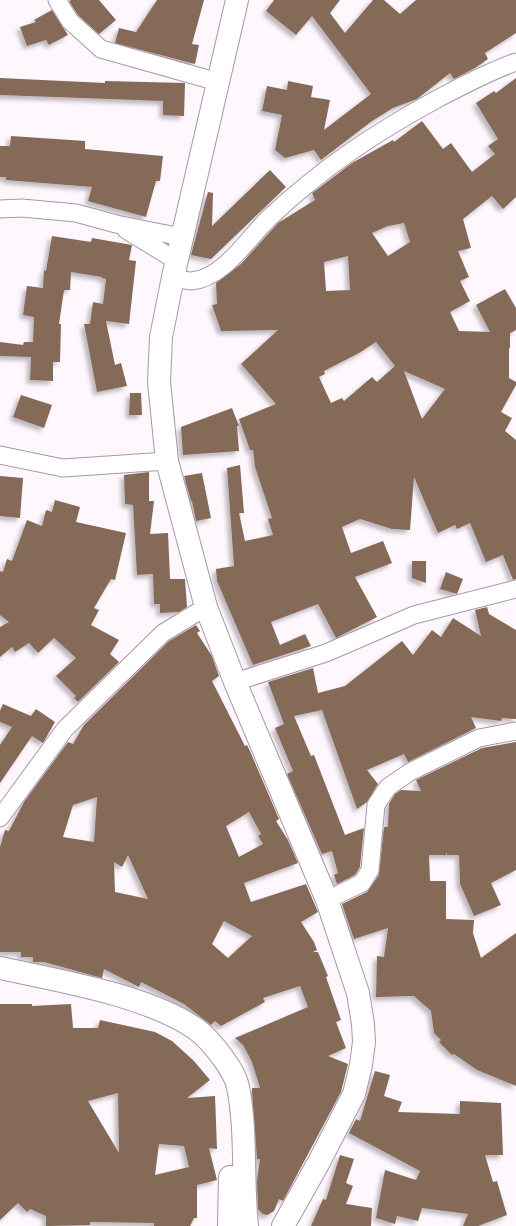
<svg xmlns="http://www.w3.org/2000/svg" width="516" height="1226" viewBox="0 0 516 1226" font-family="'Space Grotesk',sans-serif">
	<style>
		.building { fill: #866a58; fill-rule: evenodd; filter: url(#shadow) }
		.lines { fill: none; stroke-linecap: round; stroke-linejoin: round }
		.street-casing { stroke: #a897a7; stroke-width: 19 }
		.secondary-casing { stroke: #a897a7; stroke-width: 24 }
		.primary-casing { stroke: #a897a7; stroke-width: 24 }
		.street { stroke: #fff; stroke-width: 17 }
		.secondary { stroke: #fff; stroke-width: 22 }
		.primary { stroke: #fff; stroke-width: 22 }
	</style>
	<defs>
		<filter id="shadow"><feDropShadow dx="-3.5" dy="3.5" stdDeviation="2" flood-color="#0004"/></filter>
	</defs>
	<rect width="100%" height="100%" fill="#fef7fe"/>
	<path class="building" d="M71 0H99L116 20 99 34 78 15 69 1Z
		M157 0H204L192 44 199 45 195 64 115 43 119 28 136 32Z
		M274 0H340L330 13 345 33 373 0H384L400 14 416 0H516V33L485 53 488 59 475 68 454 79 450 73 417 99 393 108 372 121 321 160 314 150 285 158 275 150 282 115 262 111 267 86 287 90 288 81 313 86 311 97 330 100 324 130 371 94 312 16 296 35 266 11Z
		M52 10 68 35 49 45 46 40 27 46 20 27 36 22 34 20Z
		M0 78 105 83V81L185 83 184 116 163 115V101L0 95Z
		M516 78V197L503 209 492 196 463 219 471 248 458 251 469 277 460 281 470 301 450 312 459 331 490 332 476 305 505 289 516 308V330L510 333V348H509V378L516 382V385L501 412 512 418 505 431 516 440V579L513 580 503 555 486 562 470 523 457 529 455 525 438 533 414 477 410 530 392 529 360 519 342 527 351 553 383 541 392 563 355 577 377 617 336 638 318 604 271 622 280 645 305 634 311 646 253 665 217 581 216 569 234 566 227 468 240 465 244 513H239L245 541 273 535 268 519 272 518 255 467 253 450H250L239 419 276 404 241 364 278 330 221 331 212 305 217 304 216 283 241 264 278 223 315 200 312 193 315 191 352 163 393 140 394 142 422 121 443 149 451 143 472 172 495 154 488 146 498 139 476 103 494 91 496 93ZM404 223 410 242 388 256 372 233 388 226ZM348 256 350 290 326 291 324 262ZM376 342 395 366 377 382 372 377 344 401 342 398 331 403 319 377 325 374 324 371 359 353ZM404 371 445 389 422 419Z
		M11 136 85 141V149L163 156 160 181H156L146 217 88 201 92 187 6 180V177H0V146H10Z
		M270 170 286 187 211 259 191 255 208 192 213 193 212 226Z
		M52 236 91 242 92 238 132 245 129 260 136 261 129 324 106 321 115 365 121 363 127 386 97 392 84 324H90L93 302 103 304 106 279 101 278 102 277 71 272 70 290H64L59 324H61L60 362H53V381L30 380 31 357 0 356V342L23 345 24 342H33L34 317 23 315 27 286 43 288 44 270 46 271Z
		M130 393H141L142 415H129Z
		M21 395 52 405 44 428 13 417Z
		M232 408 239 426H237L239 451 183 455 181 427Z
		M149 472V501H154L150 534 168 533 170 579H185L187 607 179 612 160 613V604H154L153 574 137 575 133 505 125 504 124 475Z
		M202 473 211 518 196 521 192 501H191L184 476Z
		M0 476 23 478 20 518 0 516Z
		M55 500 80 507 76 522 126 533 115 580 111 579 94 608 99 610 91 625 119 640 110 654 119 662 78 702 74 698 76 696 56 676 76 658 54 638 38 653 29 643 15 652 12 647 0 657V627L9 622 0 615V571L3 572 7 559 12 561 27 520 42 526 46 510 52 512Z
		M412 561H426V583L412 578Z
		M446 572 463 579 457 594 440 589Z
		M487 607 489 614 516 630V719L502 718 501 721 471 717 476 728 408 762 404 754 367 770 378 784 367 802 357 809 322 710 294 716 311 756 314 755 345 835 364 828 360 867 355 875 337 884 334 875 338 873 332 851 322 854 287 774 293 771 275 728 284 724 268 682 313 668 318 693 345 686 402 641 413 655 432 630 441 637 453 618 481 636 475 610Z
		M196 625 200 631 197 633 212 656 219 676 212 681 245 746 247 745 250 751 279 819 276 821 288 840 298 863 244 883 251 902 306 884 318 912 301 922 314 942 317 950 313 952H318L328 976 326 977 341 1020 336 1022 346 1048 328 1056 348 1064 341 1092 283 1201 279 1199 274 1211 267 1215 263 1214 258 1209 257 1181 260 1159H257L252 1092V1088H260L252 1062 243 1045 235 1038 308 1007 300 986 263 998 265 1002 221 1026 215 1021 211 1025 184 1004 141 982 139 987 104 969 102 978 44 962H33V957H21V952H0V847L5 830 9 831 24 802 68 742 73 744 84 725 169 641ZM97 797 94 842 63 837 73 805ZM249 812 261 834 258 836 263 844 239 857 226 826ZM128 855 148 899 115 892 114 862 122 867ZM224 921 252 936 228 958 212 944Z
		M3 704 31 716 36 709 55 722 43 743 32 736 0 783V745L12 727 0 722V711Z
		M516 742V870L491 883 501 905 474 916 460 884 459 855H447L446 852V855H429L430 881H446V919L474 920 473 933 481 958 516 933V1086L477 1070 454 1054 452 1055 439 1042 441 1040 434 1033 431 1011 414 996 376 997 377 956 384 957 388 928 354 939 342 904 367 892 379 875 384 827H388L389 804 395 794 401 790 421 791 416 780 482 748Z
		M0 1004H32V1006L71 1004 73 1028H98L100 1020 155 1032 172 1041 194 1061 210 1080 187 1098 215 1096 217 1149 209 1148 217 1180 197 1185V1218H194L190 1226H154V1223L90 1222V1225L46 1226V1216L30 1209 27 1212 18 1203 0 1220ZM118 1093 119 1153 88 1101ZM159 1144 184 1146 189 1167 155 1175Z
		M375 1071 390 1075 384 1096 402 1102 398 1112 460 1114V1101L501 1103 503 1155H485L493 1182 497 1181 507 1215 478 1226H463L468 1214 422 1208 418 1221 397 1216 395 1224 376 1218 385 1170 416 1180 420 1171 349 1133 356 1119 360 1121Z
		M340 1155 354 1159 346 1183 353 1186 346 1204 372 1208 371 1226H311L323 1199 326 1200Z"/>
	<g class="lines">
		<g class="street-casing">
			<path id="street" d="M57 0 70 21 101 49 218 82
				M0 209 22 208 76 213 116 224 182 237
				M126 230 177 261
				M173 277C178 278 186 281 191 281 223 279 248 238 269 218 322 168 376 132 439 98 464 85 490 71 516 62
				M0 455 63 468 167 461
				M235 682 326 653 414 615 516 589
				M0 818 65 729 163 633 206 607
				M327 900 362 883 370 870 376 805 388 787 410 772 479 738 516 731"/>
		</g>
		<g class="secondary-casing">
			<path id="secondary" d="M237 0 173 277 161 337 159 382 167 461 206 607 235 682 327 900 358 993 363 1024 364 1042 361 1065 354 1094 319 1162 283 1226"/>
		</g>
		<g class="primary-casing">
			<path id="primary" d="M0 968C59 981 147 995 196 1029 207 1037 215 1047 223 1058 229 1067 236 1076 238 1087 247 1132 242 1180 247 1226
				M229 1226 230 1177"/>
		</g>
		<use href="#street" class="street"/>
		<use href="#secondary" class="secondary"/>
		<use href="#primary" class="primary"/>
	</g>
</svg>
